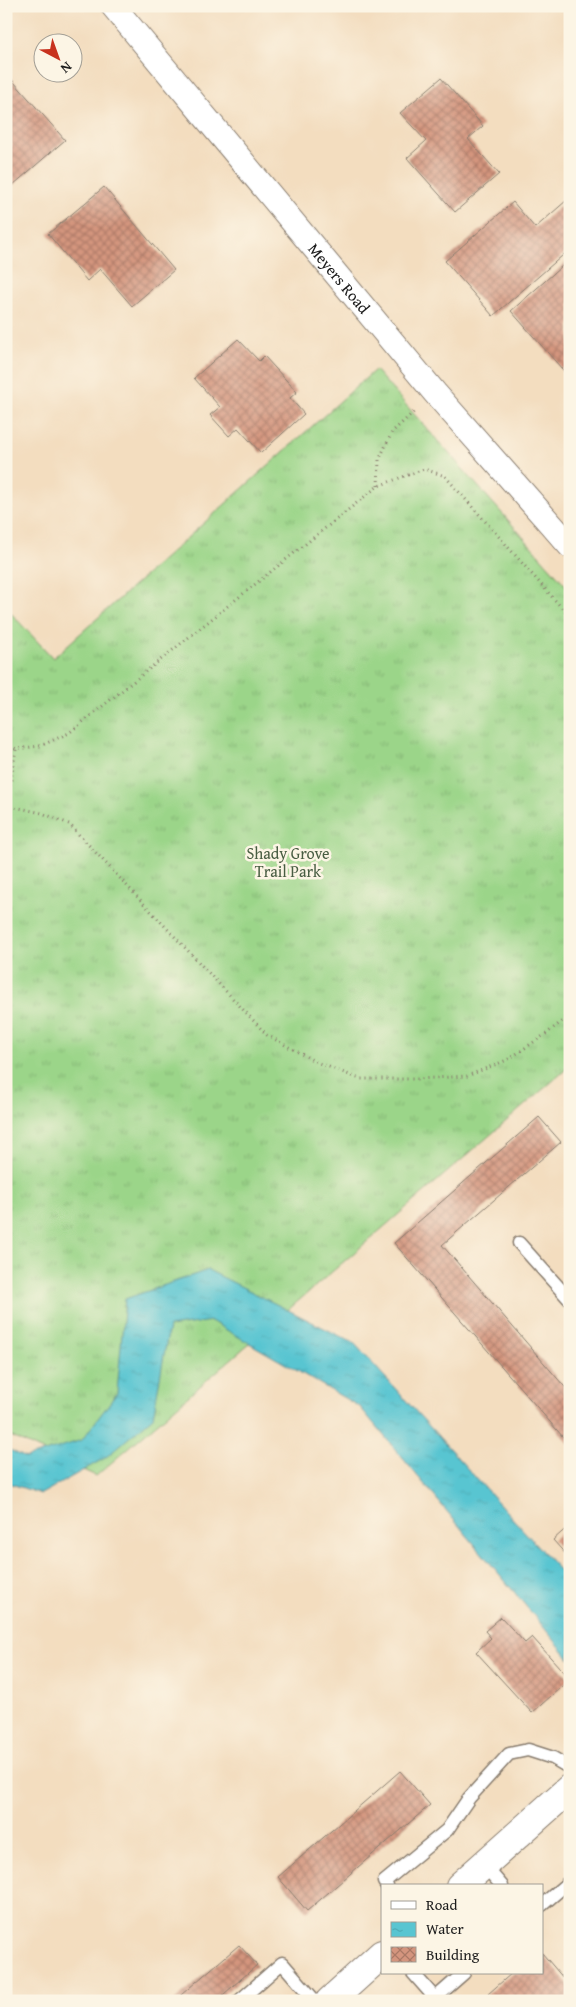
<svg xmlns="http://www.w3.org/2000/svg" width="576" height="2007" viewBox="0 0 576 2007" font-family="'Gentium Book Plus',serif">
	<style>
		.grass { fill: url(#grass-tufts); stroke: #5c7852 }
		.water { fill: url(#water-ripples); stroke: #3a7076 }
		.building { fill: url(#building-cross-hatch) }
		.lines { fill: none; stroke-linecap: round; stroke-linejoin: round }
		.service-casing { stroke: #887c6e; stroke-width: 15 }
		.minor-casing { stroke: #887c6e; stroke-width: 26 }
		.secondary-casing { stroke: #887c6e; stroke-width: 30 }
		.path { stroke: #887c6e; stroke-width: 3; stroke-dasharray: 1 4; stroke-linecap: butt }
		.service { stroke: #fff; stroke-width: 12 }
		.minor { stroke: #fff; stroke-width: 24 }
		.secondary { stroke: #fff; stroke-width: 28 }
		.labels { text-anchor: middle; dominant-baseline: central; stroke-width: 5; stroke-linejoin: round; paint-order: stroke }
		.street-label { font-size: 16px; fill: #1c1c1c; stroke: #fcf5e5 }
		.park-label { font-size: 16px; fill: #485d42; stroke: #fcf5e5 }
	</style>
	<defs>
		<pattern id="grass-tufts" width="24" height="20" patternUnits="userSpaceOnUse" patternTransform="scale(1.25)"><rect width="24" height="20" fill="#9bd589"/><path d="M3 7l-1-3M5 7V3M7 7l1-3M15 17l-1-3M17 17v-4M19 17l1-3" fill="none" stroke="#85b676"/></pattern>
		<pattern id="water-ripples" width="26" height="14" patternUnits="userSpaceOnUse" patternTransform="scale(1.25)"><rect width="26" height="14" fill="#59c5d1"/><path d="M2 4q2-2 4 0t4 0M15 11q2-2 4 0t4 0" fill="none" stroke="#4da9b3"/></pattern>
		<pattern id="building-cross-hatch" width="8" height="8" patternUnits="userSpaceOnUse" patternTransform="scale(1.25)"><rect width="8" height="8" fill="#d4957e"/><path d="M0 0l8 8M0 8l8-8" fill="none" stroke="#ab7966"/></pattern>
	</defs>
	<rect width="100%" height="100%" fill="#fcf5e5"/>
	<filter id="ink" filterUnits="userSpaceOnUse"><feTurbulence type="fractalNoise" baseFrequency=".02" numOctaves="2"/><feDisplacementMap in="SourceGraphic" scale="10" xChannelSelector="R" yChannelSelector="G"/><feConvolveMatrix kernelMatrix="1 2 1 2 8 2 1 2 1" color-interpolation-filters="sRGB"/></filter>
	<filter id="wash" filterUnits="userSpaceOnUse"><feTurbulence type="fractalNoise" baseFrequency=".0096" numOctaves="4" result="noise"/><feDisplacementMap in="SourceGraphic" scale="20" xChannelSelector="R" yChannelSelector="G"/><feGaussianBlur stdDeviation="1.12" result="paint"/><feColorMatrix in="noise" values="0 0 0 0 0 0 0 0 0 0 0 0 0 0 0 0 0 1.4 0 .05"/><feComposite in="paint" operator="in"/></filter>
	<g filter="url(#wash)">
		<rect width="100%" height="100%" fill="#f3ddbf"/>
		<path class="grass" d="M375 370 570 590V1066L96 1476 6 1434V608L53 658Z"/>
		<path class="water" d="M208 1270 354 1343 570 1582V1659L360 1407 211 1321 169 1327 153 1417 105 1458 41 1494 6 1482V1448L26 1458 82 1440 117 1393 125 1299Z"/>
		<g id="blocks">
			<path class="building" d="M6 73 65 140 13 185 6 177Z
				M441 78 483 126 468 139 499 174 455 212 407 158 426 141 400 113Z
				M104 187 174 270 132 306 100 269 87 281 48 234Z
				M567 200 570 204V249L493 316 445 261 513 202 535 228Z
				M570 259V378L511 311Z
				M238 339 259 361 264 356 297 392 290 398 304 414 261 453 238 428 229 436 210 415 220 407 194 378Z
				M539 1117 561 1142 442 1245 570 1393V1445L394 1243Z
				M570 1525V1559L553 1540Z
				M501 1617 525 1643 532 1637 570 1679 532 1713 476 1652 491 1638 485 1631Z
				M400 1771 430 1805 307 1911 278 1877Z
				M239 1945 257 1965 216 2001H174Z
				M542 1953 570 1986V2001H480L512 1973H542Z"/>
		</g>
	</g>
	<g filter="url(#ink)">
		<use href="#blocks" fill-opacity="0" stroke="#887c6e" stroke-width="1"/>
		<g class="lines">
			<g class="service-casing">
				<path id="service" d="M519 1243 570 1300
					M484 1865 502 1886
					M387 1886 384 1882 447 1830 469 1798 509 1754 528 1750 553 1758 570 1768
					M542 1905 570 1881
					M413 1973 435 1998
					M239 2001 282 1963 315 2001
					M432 2001 464 1973"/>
			</g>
			<g class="minor-casing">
				<g id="minor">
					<path id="s1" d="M113 6 435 393 570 546"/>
				</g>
			</g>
			<g class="secondary-casing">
				<path id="secondary" d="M460 1886 570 1788
					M330 2001 382 1954"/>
			</g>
			<path class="path" d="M378 486 379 460 392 432 416 410
				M6 743 16 749 40 746 69 733 378 486 424 469 445 476 570 617
				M6 805 42 813 69 824 267 1035 316 1062 360 1079H418L467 1076 507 1060 546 1034 570 1015
				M7 805 16 749"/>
			<use href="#service" class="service"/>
			<use href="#minor" class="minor"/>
			<use href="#secondary" class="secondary"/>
		</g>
	</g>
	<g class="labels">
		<g class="street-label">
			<text stroke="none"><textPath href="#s1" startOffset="354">Meyers Road</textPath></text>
		</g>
		<g class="park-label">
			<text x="288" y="853">Shady Grove<tspan x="288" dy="18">Trail Park</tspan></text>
		</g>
	</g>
	<rect width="576" height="2007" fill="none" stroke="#fcf5e5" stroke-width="25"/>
	<rect x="381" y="1884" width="162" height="90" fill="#fcf5e5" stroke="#a29e95"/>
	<rect x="391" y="1901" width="25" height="8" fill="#ffffff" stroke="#a29e95"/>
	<text x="426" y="1910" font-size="15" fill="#1c1c1c">Road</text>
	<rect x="391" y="1922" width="25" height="15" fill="url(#water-ripples)" stroke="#a29e95"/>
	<text x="426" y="1934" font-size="15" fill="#1c1c1c">Water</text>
	<rect x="391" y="1947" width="25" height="15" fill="url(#building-cross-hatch)" stroke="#a29e95"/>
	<text x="426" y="1960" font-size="15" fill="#1c1c1c">Building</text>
	<g transform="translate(58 58) rotate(139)"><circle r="24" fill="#fcf5e5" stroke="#a29e95"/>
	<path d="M0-4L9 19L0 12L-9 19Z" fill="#c8321e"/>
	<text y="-8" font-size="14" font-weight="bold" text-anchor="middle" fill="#1c1c1c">N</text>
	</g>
</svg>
